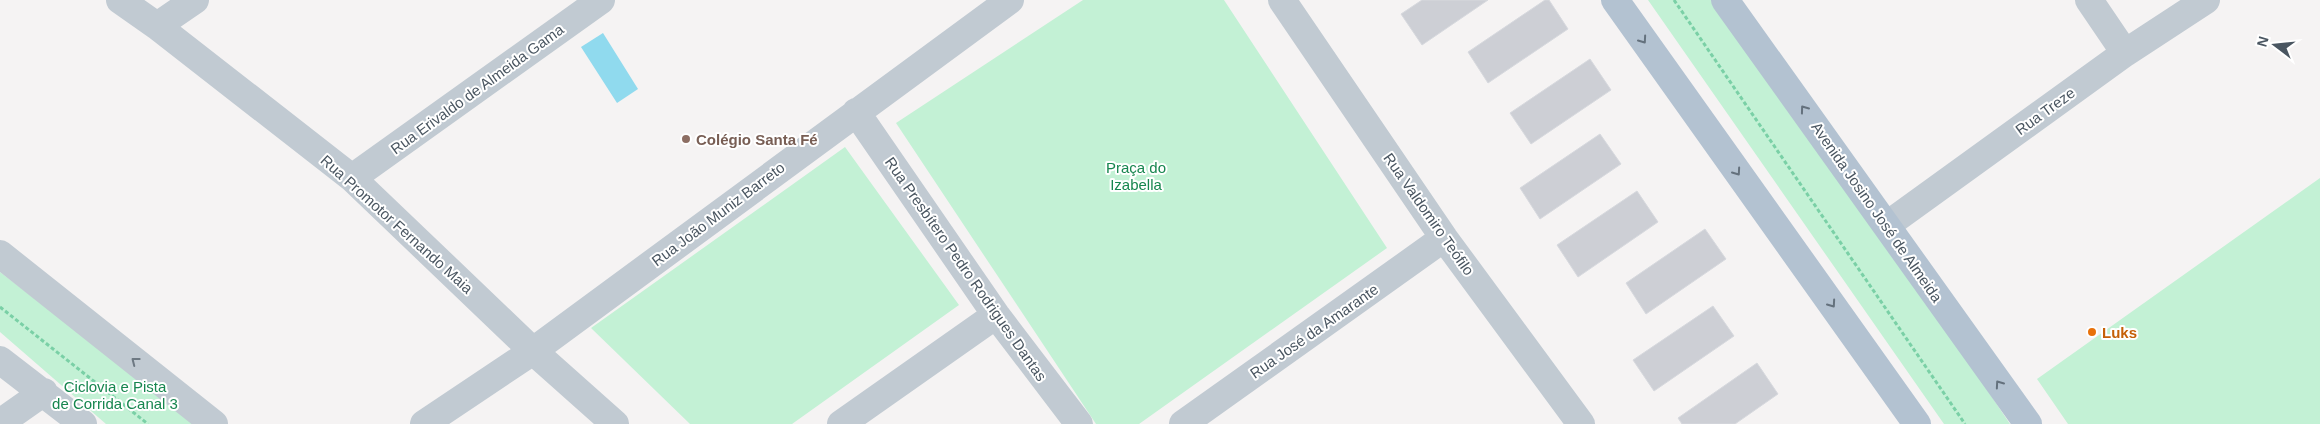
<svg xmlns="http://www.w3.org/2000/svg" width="2320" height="424" viewBox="0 0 2320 424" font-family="Helvetica,sans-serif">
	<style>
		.green { fill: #c3f1d5 }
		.water { fill: #90daee }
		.building { fill: #cdcfd5; stroke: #d7d9de }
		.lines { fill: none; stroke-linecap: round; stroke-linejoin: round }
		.path { stroke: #7ad0a6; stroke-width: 3; stroke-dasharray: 4 2.5; stroke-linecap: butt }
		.minor { stroke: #c1cad2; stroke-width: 28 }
		.major { stroke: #b3c2d1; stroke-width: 28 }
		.oneway { stroke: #64717d }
		.oneway2 { stroke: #6e7983 }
		.education-dot { fill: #8d6e63; stroke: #fff; stroke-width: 2 }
		.food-dot { fill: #e8710a; stroke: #fff; stroke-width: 2 }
		.labels { text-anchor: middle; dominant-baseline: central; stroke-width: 4; stroke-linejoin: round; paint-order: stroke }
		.street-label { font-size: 15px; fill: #4a5661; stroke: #fff }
		.education-label { font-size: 15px; font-weight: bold; fill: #785e54; stroke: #fff; text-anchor: start }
		.park-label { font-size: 15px; fill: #17864f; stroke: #fff }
		.food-label { font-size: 15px; font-weight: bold; fill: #c56008; stroke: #fff; text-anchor: start }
	</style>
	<rect width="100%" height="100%" fill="#f5f3f3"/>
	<path class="green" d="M1083 0H1224L1387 248 1139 424H1096L896 123Z
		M1648 0H1712L1945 327 2010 424H1944Z
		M845 147 959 305 792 424H690L591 328Z
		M2320 178V424H2068L2037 379Z
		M0 272 198 424H106L0 332Z"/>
	<path class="water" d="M603 33 638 89 617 103 581 47Z"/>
	<path class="building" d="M1422 0H1488L1422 45 1401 14Z
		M1545 0H1549L1568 29 1488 83 1468 52Z
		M1590 59 1611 90 1531 144 1510 113Z
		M1600 134 1621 164 1540 219 1520 188Z
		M1637 191 1658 222 1578 277 1557 245Z
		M1705 229 1726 259 1646 314 1626 283Z
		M1713 306 1734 336 1654 391 1633 360Z
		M1757 363 1778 394 1735 424H1682L1678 418Z"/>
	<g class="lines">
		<path class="path" d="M1674 0 1965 424
			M0 307 148 424"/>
		<path class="minor" d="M120 0 157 26 352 178 533 351 615 424
			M1282 0 1444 238 1581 424
			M2089 0 2125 53
			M157 26 195 0
			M856 112 996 315 1079 424
			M352 178 601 0
			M1887 225 2125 53 2206 0
			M0 254 214 424
			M0 360 83 424
			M0 423 44 392
			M424 424 533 351 1010 0
			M841 424 996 315
			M1183 424 1444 238"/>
		<path class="major" d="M1615 0 1917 424
			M1725 0 2028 424"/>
	</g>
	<defs><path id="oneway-chevron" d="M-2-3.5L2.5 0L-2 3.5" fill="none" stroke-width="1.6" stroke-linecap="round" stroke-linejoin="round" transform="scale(1.25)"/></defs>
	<g class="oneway">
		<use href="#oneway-chevron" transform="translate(1643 40) rotate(55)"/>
		<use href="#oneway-chevron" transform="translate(1804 109) rotate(-126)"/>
		<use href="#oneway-chevron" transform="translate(1737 172) rotate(55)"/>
		<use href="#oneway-chevron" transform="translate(1832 304) rotate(55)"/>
		<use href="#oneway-chevron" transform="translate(1999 384) rotate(-125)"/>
	</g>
	<use class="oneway2" href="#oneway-chevron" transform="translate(135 361) rotate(-142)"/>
	<circle class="education-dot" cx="686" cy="139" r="5"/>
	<circle class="food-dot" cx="2092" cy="332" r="5"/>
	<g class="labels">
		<g class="street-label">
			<text transform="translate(477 89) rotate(-36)">Rua Erivaldo de Almeida Gama</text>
			<text transform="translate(2045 111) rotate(-36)">Rua Treze</text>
			<text transform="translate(1877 212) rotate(55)">Avenida Josino José de Almeida</text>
			<text transform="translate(718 214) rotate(-37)">Rua João Muniz Barreto</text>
			<text transform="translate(1429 214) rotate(55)">Rua Valdomiro Teófilo</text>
			<text transform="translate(397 224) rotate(42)">Rua Promotor Fernando Maia</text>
			<text transform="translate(966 269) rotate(55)">Rua Presbítero Pedro Rodrigues Dantas</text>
			<text transform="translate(1314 331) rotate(-35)">Rua José da Amarante</text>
		</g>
		<g class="education-label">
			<text x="696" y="139">Colégio Santa Fé</text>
		</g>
		<g class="park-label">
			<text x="1136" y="167">Praça do<tspan x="1136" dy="17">Izabella</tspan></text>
			<text x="115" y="386">Ciclovia e Pista<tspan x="115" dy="17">de Corrida Canal 3</tspan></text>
		</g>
		<g class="food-label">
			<text x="2102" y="332">Luks</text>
		</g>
	</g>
	<g transform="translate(2275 45) rotate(286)" stroke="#ffffff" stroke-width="4" paint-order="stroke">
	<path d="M0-4L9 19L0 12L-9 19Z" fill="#4a5661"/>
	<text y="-8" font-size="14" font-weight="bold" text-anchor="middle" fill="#4a5661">N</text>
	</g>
</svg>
